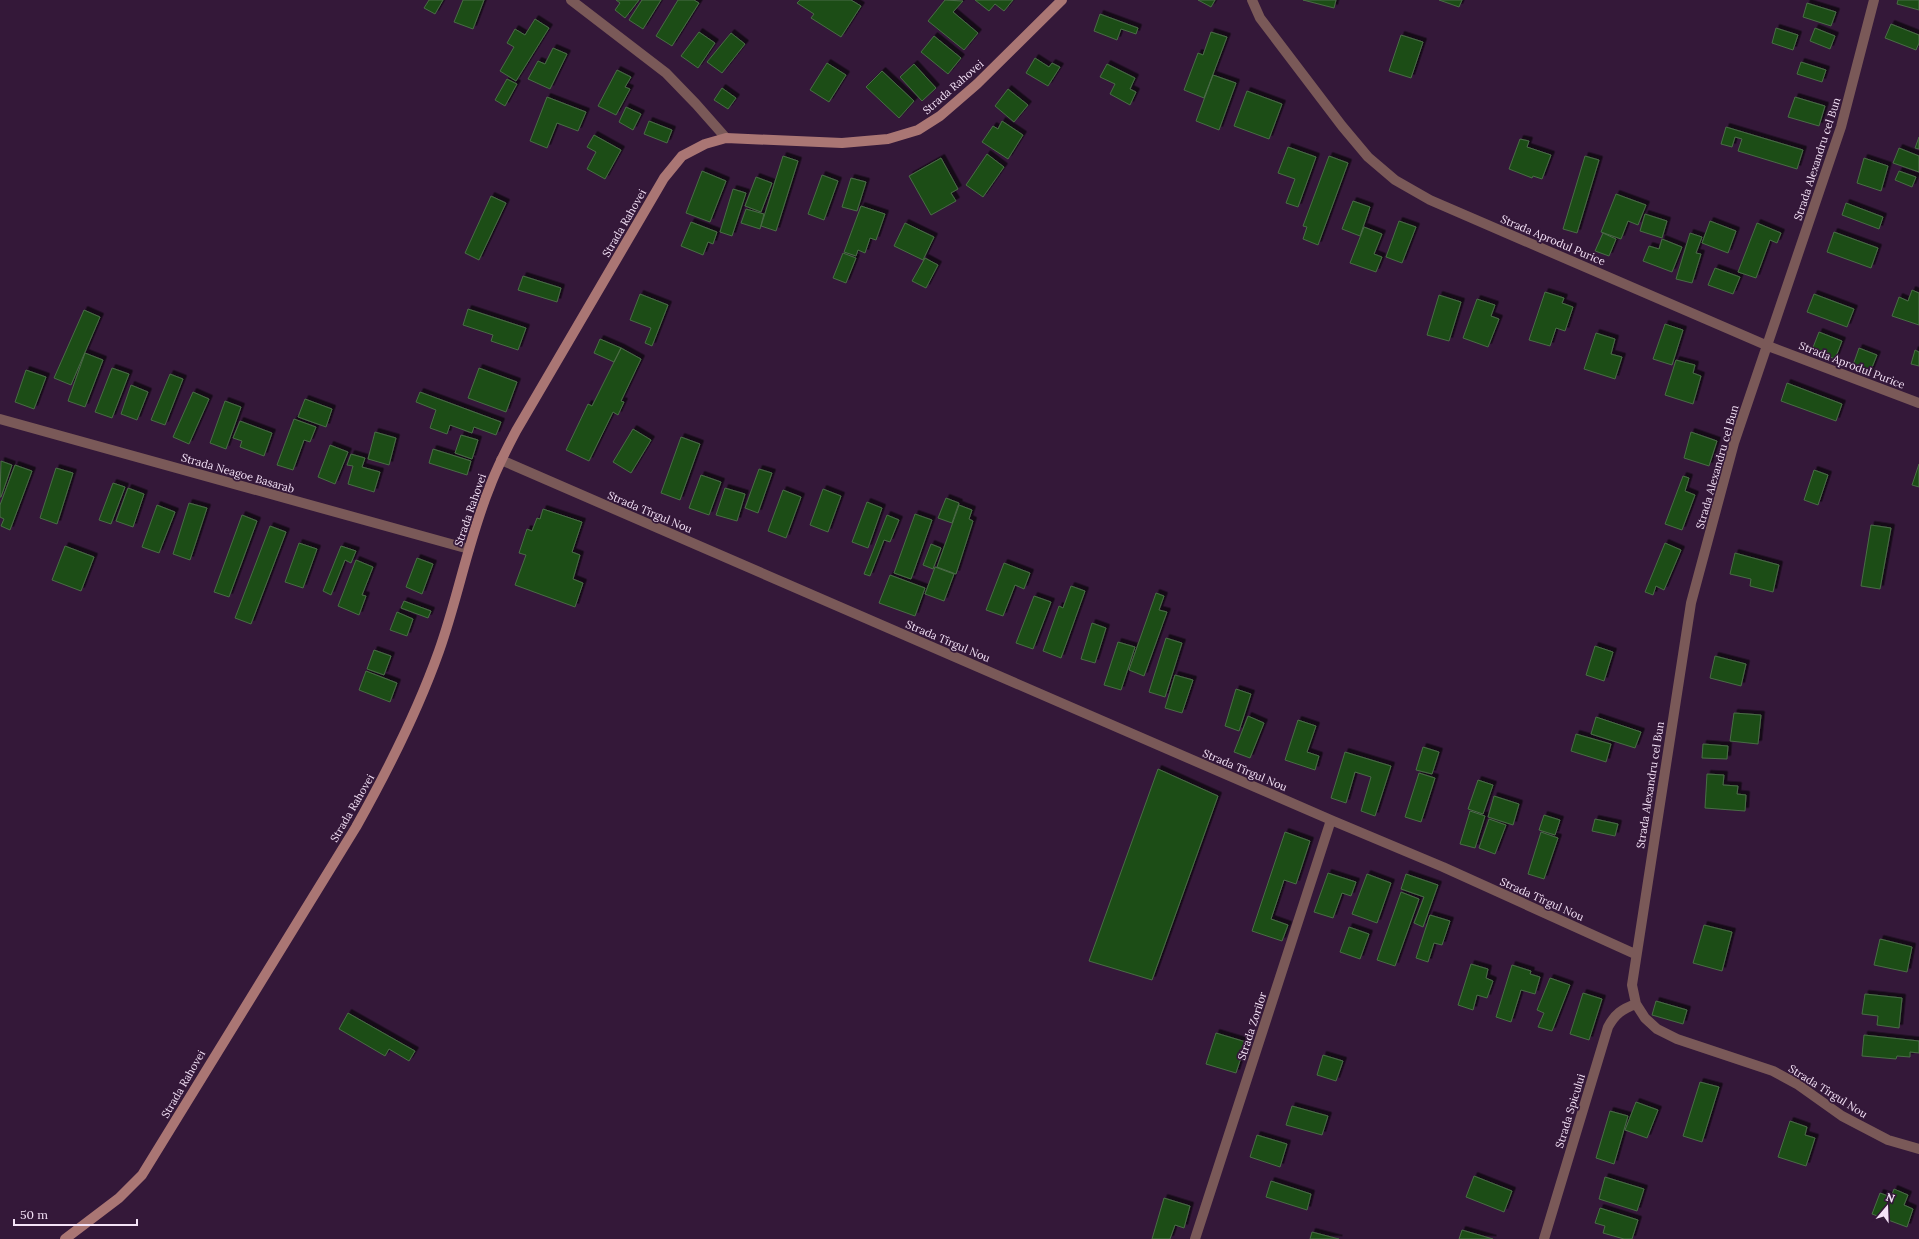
<svg xmlns="http://www.w3.org/2000/svg" width="1919" height="1239" viewBox="0 0 1919 1239" font-family="Lora,serif">
	<style>
		.building { fill: #1d4d19; stroke: #4a6c46; filter: url(#shadow) }
		.lines { fill: none; stroke-linecap: round; stroke-linejoin: round }
		.street { stroke: #7a5958; stroke-width: 10 }
		.secondary { stroke: #aa7674; stroke-width: 10 }
		.labels { text-anchor: middle; dominant-baseline: central; stroke-width: 3.5; stroke-linejoin: round; paint-order: stroke }
		.street-label { font-size: 11px; fill: #f4e2f7; stroke: #341839 }
	</style>
	<defs>
		<filter id="shadow"><feDropShadow dx="3.5" dy="-3.5" stdDeviation="0" flood-color="#0009"/></filter>
	</defs>
	<rect width="100%" height="100%" fill="#341839"/>
	<path class="building" d="M429 0H443L435 14 424 8Z
		M463 0H484L473 29 454 22Z
		M616 0H639L625 18 615 10 620 3Z
		M642 0H661L643 29 629 20Z
		M678 0H694L699 3 672 46 656 36Z
		M800 0H851L861 6 841 37 811 18 814 14 797 3Z
		M945 0 963 1 953 12 978 33 964 50 928 21Z
		M975 0H1013L1004 11 995 4 989 11Z
		M1198 0H1215L1211 7Z
		M1303 0H1336L1334 8Z
		M1439 0H1462L1459 7Z
		M1898 0H1919V10L1897 4Z
		M1807 3 1836 12 1831 26 1803 17Z
		M1100 14 1138 28 1136 34 1121 29 1117 40 1094 31Z
		M535 19 549 28 516 81 500 71 514 47 507 43 515 29 525 35Z
		M1891 24 1919 35V43L1916 50 1885 38Z
		M1776 28 1798 35 1793 50 1772 43Z
		M1815 28 1835 36 1830 49 1810 41Z
		M699 32 715 43 698 68 681 56Z
		M1211 32 1227 37 1204 98 1184 90 1198 53 1203 55Z
		M731 33 745 44 722 73 707 62Z
		M1401 35 1423 42 1411 78 1389 71Z
		M934 36 961 58 948 74 921 52Z
		M553 48 567 54 550 89 528 79 538 61 545 64Z
		M1035 58 1049 67 1052 63 1060 67 1048 86 1026 73Z
		M1801 62 1826 70 1822 82 1797 74Z
		M827 63 846 75 829 102 810 90Z
		M914 64 936 88 922 101 900 77Z
		M1107 64 1135 78 1130 89 1136 92 1130 105 1110 94 1115 84 1100 77Z
		M617 70 631 77 625 87 630 89 616 115 598 106Z
		M882 71 914 101 899 118 866 87Z
		M1213 75 1236 83 1219 130 1196 121Z
		M507 79 517 84 505 106 495 100Z
		M722 88 736 98 728 109 714 100Z
		M1008 89 1028 105 1014 122 995 106Z
		M1247 91 1282 104 1269 139 1234 126Z
		M547 97 586 112 578 131 557 123 547 148 530 141Z
		M1795 97 1825 106 1819 126 1788 117Z
		M626 107 641 114 633 130 619 122Z
		M649 121 672 130 667 143 644 134Z
		M1002 121 1023 135 1008 159 982 142 993 126 998 129Z
		M1726 127 1803 150 1797 169 1738 151 1742 139 1735 137 1732 147 1721 144Z
		M594 135 621 150 605 179 587 169 596 152 587 147Z
		M1919 137V149L1915 148Z
		M1520 139 1529 141 1527 147 1551 155 1542 179 1533 176 1532 178 1509 169Z
		M1288 147 1316 157 1298 207 1286 203 1295 179 1278 173Z
		M1899 148 1919 156V172L1893 163Z
		M987 154 1004 167 983 197 966 185Z
		M783 156 798 161 776 231 761 226Z
		M1329 156 1348 163 1318 245 1303 239 1307 227 1303 226Z
		M1585 156 1599 160 1577 233 1563 229Z
		M941 158 958 189 951 193 956 201 931 215 909 176Z
		M1864 158 1888 166 1881 191 1857 183Z
		M702 171 726 181 710 222 686 213Z
		M1899 171 1916 177 1912 187 1895 180Z
		M822 175 838 181 824 220 808 214Z
		M756 177 772 183 761 212 745 206Z
		M851 178 866 182 857 211 842 207Z
		M733 189 746 193 732 236 720 232Z
		M1616 194 1646 205 1638 225 1628 221 1621 239 1601 232Z
		M491 196 506 203 479 260 465 253Z
		M1353 201 1370 207 1360 236 1342 229Z
		M1846 203 1883 217 1879 229 1842 215Z
		M861 206 885 214 876 240 870 238 865 253 858 250 856 256 844 252Z
		M746 209 764 214 760 229 741 223Z
		M1645 214 1667 221 1662 238 1640 231Z
		M1399 221 1416 227 1402 263 1386 257Z
		M1710 221 1736 231 1728 253 1702 243Z
		M691 222 717 232 713 244 708 242 703 255 681 246Z
		M905 223 934 237 923 260 894 246Z
		M1757 223 1781 233 1777 243 1770 240 1756 278 1738 272Z
		M1364 227 1382 234 1374 254 1382 257 1376 272 1350 263Z
		M1834 232 1878 248 1871 268 1827 252Z
		M1603 233 1616 239 1609 256 1595 251Z
		M1690 233 1702 237 1696 253 1701 254 1692 283 1676 279Z
		M1662 239 1682 247 1672 272 1643 261 1649 246 1659 249Z
		M843 253 856 258 846 283 833 278Z
		M925 258 938 265 926 288 912 281Z
		M1715 268 1740 277 1733 294 1708 285Z
		M523 276 561 288 557 302 518 290Z
		M1912 290 1919 293V325L1892 316 1899 297 1908 301Z
		M1545 292 1564 298 1562 303 1573 307 1565 331 1556 328 1550 346 1529 340Z
		M640 294 668 305 652 346 645 343 651 328 630 320Z
		M1814 294 1854 309 1847 327 1807 312Z
		M1439 295 1461 302 1449 341 1427 335Z
		M1477 299 1495 305 1491 316 1499 319 1488 347 1463 338Z
		M468 309 526 328 518 350 491 341 493 335 463 325Z
		M84 310 100 317 71 385 54 378Z
		M1665 324 1683 330 1672 365 1653 359Z
		M1819 332 1842 341 1835 359 1812 350Z
		M1596 333 1615 339 1611 354 1622 357 1615 379 1584 369Z
		M600 339 621 348 614 362 594 353Z
		M621 348 641 359 621 401 624 402 618 415 613 412 589 461 566 450 588 404 592 406Z
		M1859 348 1877 355 1869 375 1852 368Z
		M1915 350 1919 352V366L1911 364Z
		M85 353 103 360 85 407 68 401Z
		M1676 360 1695 365 1693 373 1701 376 1693 404 1665 395Z
		M112 368 129 374 112 418 95 412Z
		M479 368 517 382 506 412 468 398Z
		M26 370 46 377 34 409 15 402Z
		M170 374 183 379 165 425 151 420Z
		M1787 383 1842 404 1836 421 1781 401Z
		M131 385 148 392 137 420 121 414Z
		M193 392 209 399 189 444 173 437Z
		M420 392 501 422 496 435 474 427 472 433 450 425 447 434 430 428 436 410 416 402Z
		M305 399 332 409 326 427 298 417Z
		M225 401 241 407 226 449 210 443Z
		M294 419 316 427 310 442 304 440 293 470 277 465Z
		M240 421 272 433 264 456 240 447 242 441 233 438Z
		M633 429 651 440 631 473 613 462Z
		M375 432 396 438 389 465 368 459Z
		M1691 432 1717 441 1709 466 1684 458Z
		M461 435 478 440 472 459 455 453Z
		M681 437 700 444 680 500 661 493Z
		M330 445 348 452 335 484 318 477Z
		M433 449 471 461 467 475 429 463Z
		M351 454 365 458 362 467 380 472 374 492 348 484 353 466 347 465Z
		M1 461 12 465 1 497H0Z
		M1919 464V487L1912 485Z
		M15 465 32 471 10 530 1 526 4 519 0 517V505Z
		M56 468 73 473 57 524 40 518Z
		M759 469 772 473 758 513 745 508Z
		M1814 470 1828 475 1818 505 1804 500Z
		M701 475 721 482 709 515 689 508Z
		M1683 476 1689 478 1685 491 1695 495 1682 530 1665 524Z
		M113 483 125 487 111 524 99 520Z
		M128 488 144 494 133 527 116 521Z
		M725 488 745 494 737 521 716 515Z
		M823 489 841 496 828 532 810 525Z
		M783 490 801 497 786 538 768 531Z
		M946 498 959 503 952 523 938 518Z
		M867 502 882 508 868 548 852 542Z
		M189 503 207 508 190 560 173 554Z
		M157 505 175 512 159 553 142 547Z
		M959 505 972 510 969 519 973 521 956 574 937 567Z
		M543 509 582 522 572 552 580 555 573 579 583 583 575 607 515 585 526 555 519 553 527 529 532 531 537 518 540 519Z
		M915 514 932 520 911 579 894 573Z
		M242 515 257 521 229 597 214 592Z
		M887 515 899 520 890 542 884 540 870 576 864 574Z
		M1871 525 1891 528 1880 589 1861 586Z
		M270 526 286 532 251 624 235 618Z
		M299 543 317 549 303 588 285 582Z
		M1665 543 1681 550 1664 590 1656 586 1653 595 1645 592Z
		M931 544 941 548 933 569 923 565Z
		M65 546 94 557 81 591 52 580Z
		M341 546 356 551 351 563 345 560 331 595 323 591Z
		M1735 553 1779 565 1773 592 1750 586 1751 579 1730 574Z
		M417 558 433 564 422 594 406 587Z
		M356 560 373 567 362 595 366 596 359 615 338 606Z
		M1004 563 1030 573 1024 589 1015 585 1003 616 986 610Z
		M935 567 954 574 944 601 925 594Z
		M890 575 925 588 915 616 879 603Z
		M1071 586 1085 591 1061 658 1043 651 1059 606 1063 608Z
		M1156 593 1164 596 1159 610 1167 612 1144 676 1129 670Z
		M1034 596 1051 602 1033 649 1016 643Z
		M404 601 431 611 428 618 401 608Z
		M397 612 413 619 407 636 390 630Z
		M1092 623 1106 628 1095 663 1081 659Z
		M1166 638 1182 643 1165 697 1149 692Z
		M1118 642 1135 647 1121 690 1104 685Z
		M1595 646 1613 652 1604 681 1586 675Z
		M374 650 391 656 384 675 367 669Z
		M1715 656 1746 664 1741 686 1710 678Z
		M366 671 397 683 390 702 359 690Z
		M1175 675 1193 680 1182 713 1165 708Z
		M1236 689 1251 694 1239 731 1225 726Z
		M1734 713 1761 715 1758 744 1730 741Z
		M1248 716 1264 723 1250 758 1234 752Z
		M1596 717 1641 732 1635 748 1591 734Z
		M1298 720 1316 726 1307 752 1319 756 1315 770 1285 760Z
		M1576 734 1611 744 1606 762 1571 751Z
		M1703 744 1728 746 1727 759 1702 758Z
		M1423 747 1439 752 1432 774 1416 770Z
		M1345 752 1391 766 1375 816 1361 811 1371 777 1355 772 1346 803 1331 798Z
		M1158 769 1218 796 1152 980 1089 961Z
		M1419 773 1435 778 1421 822 1405 817Z
		M1707 774 1724 775 1723 785 1738 786 1737 794 1746 795 1745 811 1705 808Z
		M1478 780 1493 785 1483 814 1468 809Z
		M1494 796 1519 804 1513 825 1488 817Z
		M1470 811 1485 816 1475 848 1460 844Z
		M1544 815 1560 820 1555 835 1539 830Z
		M1489 819 1506 825 1495 854 1479 848Z
		M1595 819 1618 824 1615 836 1592 831Z
		M1285 832 1310 841 1296 884 1284 880 1271 919 1288 925 1282 941 1252 931Z
		M1541 832 1558 838 1544 879 1528 874Z
		M1328 873 1356 882 1351 896 1342 893 1333 918 1314 912Z
		M1367 874 1391 883 1377 923 1352 914Z
		M1406 874 1438 885 1423 927 1414 923 1424 897 1401 889Z
		M1401 892 1419 899 1395 966 1377 960Z
		M1430 915 1450 921 1442 945 1434 943 1428 962 1416 958Z
		M1704 925 1732 932 1722 971 1693 963Z
		M1349 927 1369 934 1360 959 1340 952Z
		M1880 939 1912 947 1907 972 1874 965Z
		M1471 964 1488 969 1486 978 1493 981 1487 998 1477 995 1473 1010 1458 1005Z
		M1512 965 1531 971 1530 974 1540 977 1535 994 1521 990 1511 1022 1496 1017Z
		M1550 978 1570 985 1552 1031 1538 1027 1544 1013 1537 1010Z
		M1583 993 1602 999 1589 1040 1570 1034Z
		M1865 994 1902 998 1899 1028 1877 1025 1878 1016 1862 1014Z
		M1656 1001 1687 1010 1683 1024 1652 1015Z
		M348 1013 415 1051 409 1061 389 1049 385 1056 339 1029Z
		M1216 1033 1246 1042 1236 1073 1206 1064Z
		M1864 1035 1919 1041V1053L1910 1052V1057L1897 1056 1896 1059 1862 1056Z
		M1323 1055 1343 1061 1336 1081 1317 1075Z
		M1700 1082 1719 1087 1702 1142 1683 1136Z
		M1636 1102 1658 1110 1647 1138 1625 1130Z
		M1292 1106 1328 1116 1322 1135 1286 1125Z
		M1610 1111 1628 1116 1614 1164 1596 1158Z
		M1790 1121 1807 1127 1805 1135 1815 1138 1806 1166 1778 1157Z
		M1257 1135 1287 1144 1280 1167 1250 1157Z
		M1474 1176 1512 1191 1504 1212 1466 1197Z
		M1605 1177 1644 1189 1637 1211 1599 1199Z
		M1271 1181 1311 1194 1307 1210 1266 1197Z
		M1894 1189 1908 1195 1904 1205 1913 1209 1907 1227 1872 1214 1880 1193 1891 1197Z
		M1164 1198 1190 1206 1184 1228 1175 1225 1170 1239H1152Z
		M1600 1208 1638 1220 1632 1239H1624L1603 1233 1605 1226 1595 1223Z
		M1462 1230 1493 1239H1459Z
		M1312 1232 1339 1239H1310Z"/>
	<g class="lines">
		<path class="street" d="M571 0 666 73 696 104 726 138
			M1252 0 1260 18 1342 126 1368 157 1395 180 1430 200 1768 346 1919 403
			M1874 0 1841 127 1734 443 1691 603 1632 985 1636 1004 1645 1018 1657 1029 1677 1039 1773 1071 1797 1084 1842 1116 1888 1140 1919 1149
			M0 419 469 549
			M501 460 1331 820 1443 867 1635 954
			M1195 1239 1331 820
			M1544 1239 1608 1027C1615 1014 1622 1009 1636 1004"/>
		<path class="secondary" d="M65 1239 119 1198 142 1175 356 827C388 770 417 713 439 651 458 598 468 541 489 489 496 469 506 450 516 431L664 178 682 156 705 144 726 138 842 143 888 139 918 130 940 116 977 84 1062 0"/>
	</g>
	<g class="labels">
		<g class="street-label">
			<text transform="translate(953 87) rotate(-41)">Strada Rahovei</text>
			<text transform="translate(1817 159) rotate(-72)">Strada Alexandru cel Bun</text>
			<text transform="translate(624 223) rotate(-60)">Strada Rahovei</text>
			<text transform="translate(1553 240) rotate(23)">Strada Aprodul Purice</text>
			<text transform="translate(1852 365) rotate(21)">Strada Aprodul Purice</text>
			<text transform="translate(1717 467) rotate(-74)">Strada Alexandru cel Bun</text>
			<text transform="translate(238 473) rotate(16)">Strada Neagoe Basarab</text>
			<text transform="translate(470 510) rotate(-71)">Strada Rahovei</text>
			<text transform="translate(650 512) rotate(23)">Strada Tîrgul Nou</text>
			<text transform="translate(948 641) rotate(23)">Strada Tîrgul Nou</text>
			<text transform="translate(1245 770) rotate(23)">Strada Tîrgul Nou</text>
			<text transform="translate(1650 785) rotate(-81)">Strada Alexandru cel Bun</text>
			<text transform="translate(352 808) rotate(-60)">Strada Rahovei</text>
			<text transform="translate(1542 899) rotate(24)">Strada Tîrgul Nou</text>
			<text transform="translate(1252 1026) rotate(-72)">Strada Zorilor</text>
			<text transform="translate(183 1084) rotate(-60)">Strada Rahovei</text>
			<text transform="translate(1828 1091) rotate(32)">Strada Tîrgul Nou</text>
			<text transform="translate(1570 1111) rotate(-73)">Strada Spicului</text>
		</g>
	</g>
	<g transform="translate(1887 1207) rotate(19)" stroke="#341839" stroke-width="3" paint-order="stroke">
	<path d="M0-3L7 15L0 10L-7 15Z" fill="#f4e2f7"/>
	<text y="-6" font-size="11" font-weight="bold" text-anchor="middle" fill="#f4e2f7">N</text>
	</g>
	<path d="M14 1219v6h123v-6" fill="none" stroke="#f4e2f7" stroke-width="2"/>
	<text x="20" y="1219" font-size="12" fill="#f4e2f7" stroke="#341839" stroke-width="3" paint-order="stroke">50 m</text>
</svg>
